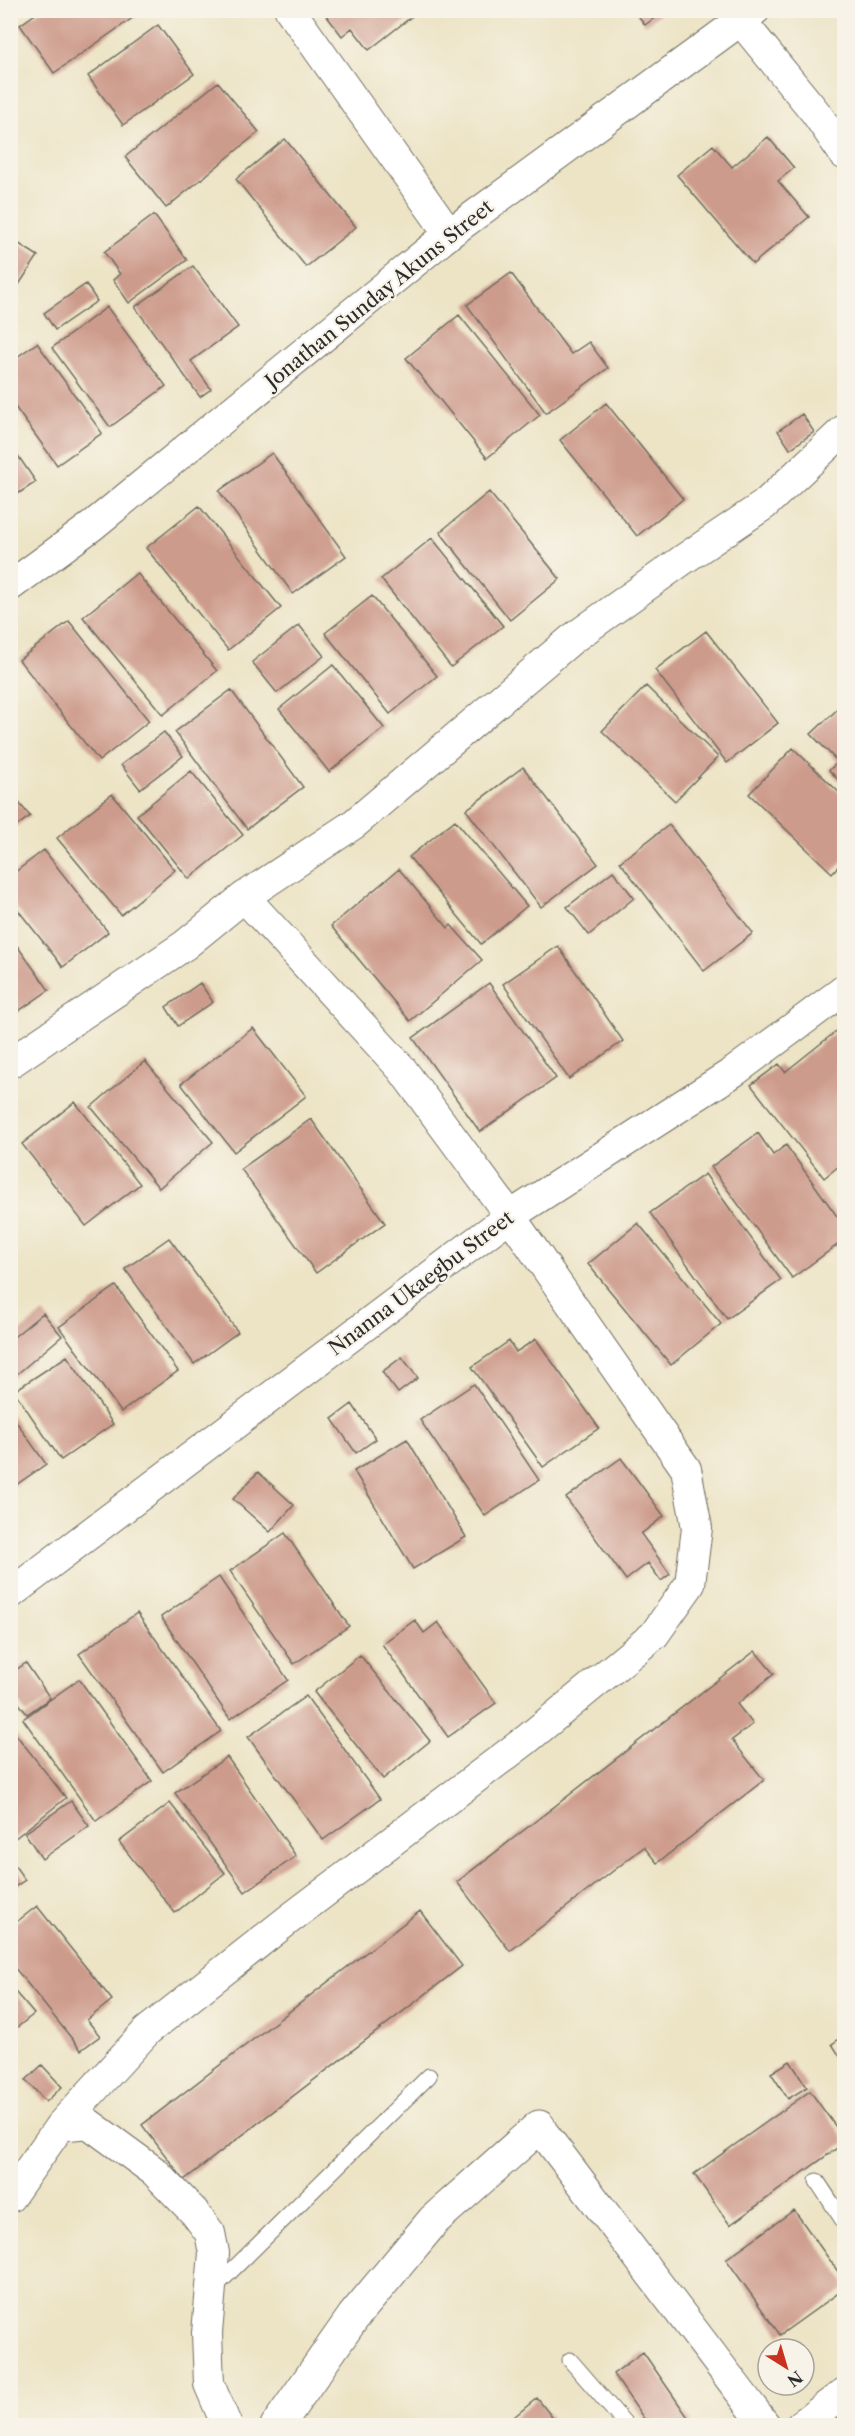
<svg xmlns="http://www.w3.org/2000/svg" width="855" height="2436" viewBox="0 0 855 2436" font-family="'Libre Caslon Text',serif">
	<style>
		.building { fill: #cd9b8c }
		.lines { fill: none; stroke-linecap: round; stroke-linejoin: round }
		.lane-casing { stroke: #6f6c61; stroke-width: 17 }
		.street-casing { stroke: #6f6c61; stroke-width: 32 }
		.secondary-casing { stroke: #6f6c61; stroke-width: 35 }
		.lane { stroke: #fff; stroke-width: 15 }
		.street { stroke: #fff; stroke-width: 30 }
		.secondary { stroke: #fff; stroke-width: 33 }
		.labels { text-anchor: middle; dominant-baseline: central; stroke-width: 4.5; stroke-linejoin: round; paint-order: stroke }
		.street-label { font-size: 20px; fill: #2b2b2b; stroke: #f7f3e8 }
	</style>
	<rect width="100%" height="100%" fill="#f7f3e8"/>
	<filter id="ink" filterUnits="userSpaceOnUse"><feTurbulence type="fractalNoise" baseFrequency=".0167" numOctaves="2"/><feDisplacementMap in="SourceGraphic" scale="12" xChannelSelector="R" yChannelSelector="G"/><feConvolveMatrix kernelMatrix="1 2 1 2 8 2 1 2 1" color-interpolation-filters="sRGB"/></filter>
	<filter id="wash" filterUnits="userSpaceOnUse"><feTurbulence type="fractalNoise" baseFrequency=".008" numOctaves="4" result="noise"/><feDisplacementMap in="SourceGraphic" scale="24" xChannelSelector="R" yChannelSelector="G"/><feGaussianBlur stdDeviation="1.35" result="paint"/><feColorMatrix in="noise" values="0 0 0 0 0 0 0 0 0 0 0 0 0 0 0 0 0 1.4 0 .05"/><feComposite in="paint" operator="in"/></filter>
	<g filter="url(#wash)">
		<rect width="100%" height="100%" fill="#ede4c6"/>
		<g id="blocks">
			<path class="building" d="M41 10H144L54 73 20 25Z
				M322 10H420L369 50 352 28 342 36Z
				M634 10H665L645 25Z
				M158 25 194 74 123 125 88 76Z
				M218 82 259 132 166 208 125 157Z
				M768 137 794 168 778 181 809 217 753 264 677 175 713 145 732 167Z
				M285 139 356 227 306 267 236 179Z
				M154 215 187 260 129 303 113 280 120 274 104 252Z
				M10 238 38 256 10 298Z
				M193 266 238 327 191 361 211 389 200 397 135 307Z
				M511 273 571 354 589 342 608 368 546 413 467 305Z
				M86 284 97 301 55 330 44 313Z
				M107 307 166 386 110 427 52 348Z
				M459 315 540 415 487 458 406 358Z
				M37 343 102 433 57 465 10 400V362Z
				M606 403 683 499 637 536 560 440Z
				M802 414 814 432 790 449 778 431Z
				M10 444 36 482 10 499Z
				M272 453 346 556 293 594 219 491Z
				M489 492 560 579 510 620 440 532Z
				M199 506 281 608 228 650 146 548Z
				M432 538 503 626 451 667 381 579Z
				M137 573 217 671 163 715 83 617Z
				M372 596 437 676 390 714 325 633Z
				M69 621 149 721 99 761 19 660Z
				M299 625 324 656 277 693 252 662Z
				M706 631 778 723 727 763 655 670Z
				M333 665 384 728 329 772 279 709Z
				M646 686 718 757 675 801 602 731Z
				M231 690 303 787 247 829 175 732Z
				M842 705 844 708V786L829 770 838 762 811 734Z
				M164 732 183 756 140 789 121 765Z
				M793 748 844 797V860L832 873 749 794Z
				M523 767 598 864 541 907 466 810Z
				M191 771 243 835 189 879 137 815Z
				M10 792 30 816 10 831Z
				M112 794 175 870 121 915 57 838Z
				M455 820 527 906 481 944 409 857Z
				M669 825 753 933 704 971 620 862Z
				M44 850 108 932 63 967 10 900V876Z
				M399 869 448 928 451 925 482 960 410 1021 331 926Z
				M613 871 634 898 589 935 567 907Z
				M10 936 49 990 10 1017Z
				M558 946 623 1041 569 1079 503 984Z
				M200 983 213 1002 178 1026 166 1007Z
				M489 983 556 1078 480 1132 413 1038Z
				M844 1025V1162L824 1178 751 1085 779 1064 785 1072Z
				M253 1028 306 1096 234 1152 181 1084Z
				M145 1061 213 1142 159 1188 91 1107Z
				M75 1102 140 1184 86 1226 22 1144Z
				M311 1119 385 1223 316 1273 241 1169Z
				M758 1133 773 1155 786 1145 844 1226V1240L792 1278 711 1167Z
				M705 1174 781 1280 727 1319 650 1213Z
				M638 1223 721 1324 671 1365 588 1264Z
				M169 1238 238 1332 194 1364 125 1269Z
				M116 1286 178 1371 121 1412 59 1327Z
				M43 1313 62 1336 10 1380V1340Z
				M536 1339 599 1428 543 1467 472 1367 509 1341 516 1352Z
				M67 1356 113 1424 61 1460 14 1391Z
				M402 1357 418 1378 398 1393 382 1372Z
				M474 1384 539 1480 485 1516 420 1420Z
				M352 1404 376 1439 356 1453 332 1419Z
				M10 1413 46 1464 10 1489Z
				M407 1439 466 1537 413 1569 354 1471Z
				M621 1458 664 1516 641 1534 670 1574 661 1581 648 1563 626 1580 566 1498Z
				M258 1472 294 1505 270 1532 233 1499Z
				M285 1533 349 1626 294 1664 230 1571Z
				M219 1577 288 1680 230 1719 161 1617Z
				M137 1613 221 1731 163 1772 79 1654Z
				M415 1620 424 1633 438 1622 496 1703 448 1737 382 1644Z
				M755 1651 774 1674 737 1704 753 1724 732 1740 764 1780 657 1863 644 1847 510 1951 457 1882Z
				M360 1655 430 1741 383 1779 314 1692Z
				M26 1663 50 1698 27 1714 10 1692V1674Z
				M79 1679 152 1781 96 1821 23 1719Z
				M306 1696 380 1799 323 1840 248 1737Z
				M10 1727 66 1798 14 1839 10 1835Z
				M227 1757 296 1856 245 1892 175 1793Z
				M71 1801 89 1826 42 1859 25 1833Z
				M170 1803 225 1873 175 1913 119 1842Z
				M10 1859 25 1880 10 1890Z
				M37 1906 112 2000 87 2020 100 2036 81 2050 10 1962V1927Z
				M420 1911 462 1966 184 2180 142 2125Z
				M10 1986 34 2014 10 2033Z
				M844 2036V2063L832 2044Z
				M790 2061 807 2087 788 2099 771 2073Z
				M42 2065 62 2087 46 2102 26 2080Z
				M810 2091 844 2138V2143L730 2225 694 2174Z
				M794 2210 844 2280V2289L780 2335 726 2259Z
				M643 2352 692 2423 688 2426H649L613 2374Z
				M537 2398 559 2426H503Z"/>
		</g>
	</g>
	<g filter="url(#ink)">
		<use href="#blocks" fill-opacity="0" stroke="#6f6c61" stroke-width="1.5"/>
		<g class="lines">
			<g class="lane-casing">
				<path id="lane" d="M817 2181 844 2222
					M213 2289 429 2076
					M570 2360 627 2426"/>
			</g>
			<g class="street-casing">
				<path id="street" d="M290 10 449 234
					M741 21 816 113 844 154
					M10 586 92 526 449 234 755 10
					M10 1063 185 945 244 897 354 824 572 639 684 559 764 505 844 430
					M10 1594 510 1216 735 1071 844 990
					M60 2126 147 2031 288 1920 526 1740 654 1635 690 1584 697 1528 686 1469 510 1216 401 1068 244 897
					M539 2127 766 2426
					M10 2197 60 2126 88 2123 155 2172 195 2213 210 2233 214 2253 207 2333 209 2384 227 2426
					M800 2426 844 2393"/>
			</g>
			<g class="secondary-casing">
				<path id="secondary" d="M277 2426 354 2316 434 2220 539 2127"/>
			</g>
			<use href="#lane" class="lane"/>
			<use href="#street" class="street"/>
			<use href="#secondary" class="secondary"/>
		</g>
	</g>
	<g class="labels">
		<g class="street-label">
			<text transform="translate(379 294) rotate(-39)">Jonathan Sunday Akuns Street</text>
			<text transform="translate(421 1283) rotate(-37)">Nnanna Ukaegbu Street</text>
		</g>
	</g>
	<rect width="855" height="2436" fill="none" stroke="#f7f3e8" stroke-width="36"/>
	<g transform="translate(786 2367) rotate(143)"><circle r="28" fill="#f7f3e8" stroke="#a5a39c" stroke-width="1.5"/>
	<path d="M0-4.5L10 22L0 15L-10 22Z" fill="#c8321e"/>
	<text y="-9" font-size="16" font-weight="bold" text-anchor="middle" fill="#2b2b2b">N</text>
	</g>
</svg>
